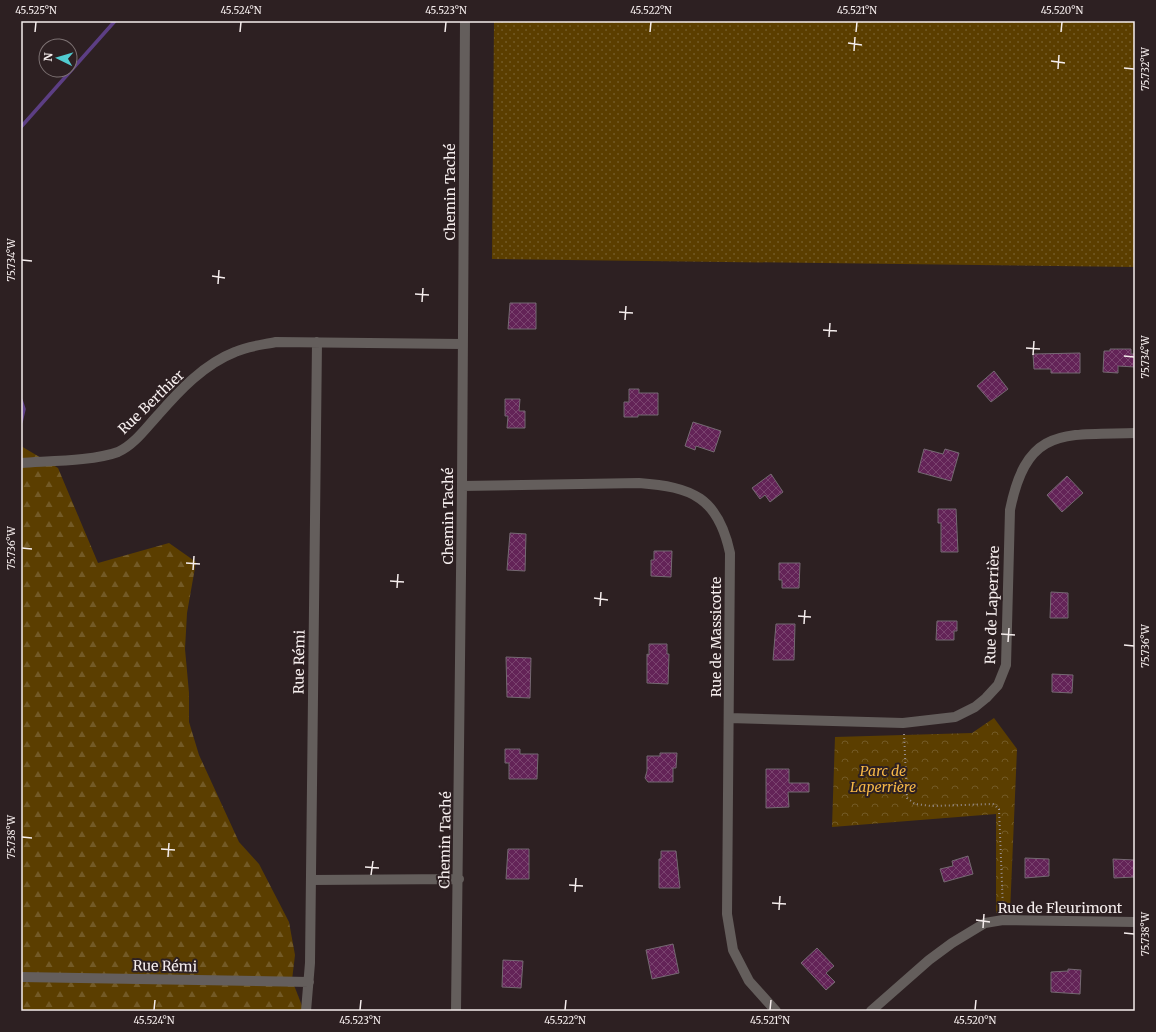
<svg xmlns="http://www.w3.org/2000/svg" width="1156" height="1032" viewBox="0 0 1156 1032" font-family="Merriweather,serif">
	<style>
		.grass { fill: url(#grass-dots) }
		.forest { fill: url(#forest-firs) }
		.park { fill: url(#park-crowns) }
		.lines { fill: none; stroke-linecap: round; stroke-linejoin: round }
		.stream { stroke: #5c3e84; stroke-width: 3.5 }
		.building { fill: url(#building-cross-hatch); stroke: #756972 }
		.path { stroke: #988e8f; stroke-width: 2; stroke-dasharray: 1 3; stroke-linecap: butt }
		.minor { stroke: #645e5c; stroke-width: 10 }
		.ticks { fill: none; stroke: #f5eded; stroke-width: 1.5 }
		.labels { text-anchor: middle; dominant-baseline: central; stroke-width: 4; stroke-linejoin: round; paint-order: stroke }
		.street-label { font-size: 14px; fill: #f5eded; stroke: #2d2022 }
		.park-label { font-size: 14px; font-style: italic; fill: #f7b847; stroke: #2d2022 }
		.neatline { fill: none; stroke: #f5eded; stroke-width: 1.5 }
		.ticks-label { font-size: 10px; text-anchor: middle; fill: #f5eded }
	</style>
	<defs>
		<pattern id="grass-dots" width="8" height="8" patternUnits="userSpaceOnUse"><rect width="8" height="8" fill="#5b3e00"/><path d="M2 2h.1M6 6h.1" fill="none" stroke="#735a26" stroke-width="1.8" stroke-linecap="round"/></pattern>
		<pattern id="forest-firs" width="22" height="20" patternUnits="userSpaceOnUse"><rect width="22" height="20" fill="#5b3e00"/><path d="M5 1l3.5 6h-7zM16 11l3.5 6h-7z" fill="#735a26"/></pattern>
		<pattern id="park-crowns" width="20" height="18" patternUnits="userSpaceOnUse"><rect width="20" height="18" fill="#5b3e00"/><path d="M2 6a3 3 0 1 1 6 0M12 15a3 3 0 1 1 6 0" fill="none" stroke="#735a26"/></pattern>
		<pattern id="building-cross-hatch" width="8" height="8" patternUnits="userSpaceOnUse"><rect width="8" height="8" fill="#632357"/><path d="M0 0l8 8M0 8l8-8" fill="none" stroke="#7a436f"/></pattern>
	</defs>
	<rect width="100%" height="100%" fill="#2d2022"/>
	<path class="grass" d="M494 21H1135V267L492 259Z"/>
	<path class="forest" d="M21 446 58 468 98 563 169 543 196 562 187 613 185 649 189 693V722L199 755 239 842 259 864 289 922 295 955 292 980 304 1011H21Z"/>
	<path class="park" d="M994 718 1017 749 1010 913H996V814L832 827 835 737 972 733Z"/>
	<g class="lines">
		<path class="stream" d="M21 127 115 21
			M21 400 24 409 21 422"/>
	</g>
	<path class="building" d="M510 303H536V329H508Z
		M1110 349H1131V354H1135V367L1118 366V373L1103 372 1104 351H1110Z
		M1080 353V373H1051V369H1034L1033 354Z
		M994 371 1008 389 991 402 977 386Z
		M629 389H639V393H658V415H638V417H624V402H629Z
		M505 399H520L519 411H525V428H507L508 416H505Z
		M693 422 721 431 714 452 696 446 695 450 685 446Z
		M924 449 943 454 945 449 959 453 951 481 918 472Z
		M771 474 783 492 770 502 765 495 760 499 752 488Z
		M1067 476 1083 493 1062 512 1047 495Z
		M938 509H956L958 552H941V523H938Z
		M510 533 526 534 525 571 507 570Z
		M654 551H672L671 577 651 576V560H654Z
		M779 563H800L799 588H782V580H779Z
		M1051 592 1068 593V618H1050Z
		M937 621H957V631H954V640H936Z
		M776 624H795L794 660H773Z
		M649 644H667V654H669L668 684 647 683V654L649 655Z
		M506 657 531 658 530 698 507 697Z
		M1052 674 1073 675 1072 693 1052 692Z
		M505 749H520V754H538L537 779H509V763H505Z
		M660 753H677L676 768H673V782H648L645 778 647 771V756H660Z
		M766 769H789V783H809V792H788L789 807 766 808Z
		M508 849H529V879H506Z
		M661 851H676L680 888H659V859H661Z
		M968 856 973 874 944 882 940 869 953 866 952 861Z
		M1025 858 1049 859V876L1025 878Z
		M1113 859 1135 860V877L1114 878Z
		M673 944 679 973 652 979 646 950Z
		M817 948 834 966 826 973 835 982 826 990 801 963Z
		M503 960 523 961 521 988 502 987Z
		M1068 969 1081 970 1080 994 1051 992V972L1068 971Z"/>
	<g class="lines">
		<path class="path" d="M904 734 907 798 915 804 931 806 993 804 999 809 1003 909"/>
		<path class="minor" d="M21 463C47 461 94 461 118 452 134 445 146 428 158 415 179 391 204 364 235 352 248 346 262 345 276 342L462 344
			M462 486 639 483C692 487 718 497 730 553L727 914 733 950 749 981 776 1011
			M729 718 903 723 955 717 975 707 986 698 998 685 1006 665 1010 510C1027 426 1063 435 1135 433
			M311 880 459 879
			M21 977 309 982
			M306 1011 310 963 317 342
			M456 1011 462 486 465 21
			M871 1011 929 960 952 943 985 923 1003 920 1135 922"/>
	</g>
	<path class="ticks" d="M35 32 36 22M240 32 241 22M445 32 446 22M650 32 651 22M856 32 857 22M1061 32 1062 22M848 43 862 45M854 51 855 37M1051 61 1065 63M1124 68 1134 69M1058 69 1059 55M22 260 32 261M212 276 225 278M218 284 219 270M415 294 429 295M422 302 423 288M619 312 633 313M625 320 626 306M823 330 837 331M829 337 830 323M1026 348 1040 349M1033 355 1034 341M1124 356 1134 357M22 548 32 549M186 563 200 564M193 570 194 556M390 581 404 582M397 588 398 574M594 598 608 600M600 606 601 592M798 616 811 617M804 624 805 610M1001 634 1015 635M1008 642 1009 628M1124 645 1134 646M22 837 32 838M161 849 175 850M168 857 169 843M365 867 379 868M371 875 373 861M569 885 583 886M575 892 576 878M772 903 786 904M779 910 780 896M976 920 990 922M983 928 984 914M1124 933 1134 934M154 1010 155 1000M360 1010 361 1000M565 1010 566 1000M770 1010 771 1000M975 1010 976 1000"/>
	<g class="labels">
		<g class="street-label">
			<text transform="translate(450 192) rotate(-90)">Chemin Taché</text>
			<text transform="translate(151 402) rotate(-44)">Rue Berthier</text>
			<text transform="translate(448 516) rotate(-90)">Chemin Taché</text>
			<text transform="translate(992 605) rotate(-88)">Rue de Laperrière</text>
			<text transform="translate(716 637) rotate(-90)">Rue de Massicotte</text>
			<text transform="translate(299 662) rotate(-89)">Rue Rémi</text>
			<text transform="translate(445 840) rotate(-89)">Chemin Taché</text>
			<text x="1060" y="908">Rue de Fleurimont</text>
			<text transform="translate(165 966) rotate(1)">Rue Rémi</text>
		</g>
		<g class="park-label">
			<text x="883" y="771">Parc de<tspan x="883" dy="16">Laperrière</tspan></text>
		</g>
	</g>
	<rect width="1156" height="1032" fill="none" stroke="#2d2022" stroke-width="44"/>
	<g transform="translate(58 58) rotate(275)"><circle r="19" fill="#2d2022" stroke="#7d7273"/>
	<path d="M0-3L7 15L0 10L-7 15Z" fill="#51ccd1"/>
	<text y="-6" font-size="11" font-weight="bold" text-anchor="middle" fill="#f5eded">N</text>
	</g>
	<rect x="22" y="22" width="1112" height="988" class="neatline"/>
	<g class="ticks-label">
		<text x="36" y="14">45.525°N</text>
		<text x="241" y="14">45.524°N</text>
		<text x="446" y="14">45.523°N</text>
		<text x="651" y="14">45.522°N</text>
		<text x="857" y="14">45.521°N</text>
		<text x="1062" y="14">45.520°N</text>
		<text transform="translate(1145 69) rotate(-90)" y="4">75.732°W</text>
		<text transform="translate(11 260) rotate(-90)" y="4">75.734°W</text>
		<text transform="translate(1145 357) rotate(-90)" y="4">75.734°W</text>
		<text transform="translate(11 548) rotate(-90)" y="4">75.736°W</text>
		<text transform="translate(1145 646) rotate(-90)" y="4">75.736°W</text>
		<text transform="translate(11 837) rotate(-90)" y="4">75.738°W</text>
		<text transform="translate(1145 934) rotate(-90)" y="4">75.738°W</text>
		<text x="154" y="1024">45.524°N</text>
		<text x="360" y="1024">45.523°N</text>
		<text x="565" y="1024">45.522°N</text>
		<text x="770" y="1024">45.521°N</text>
		<text x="975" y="1024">45.520°N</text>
	</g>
</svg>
